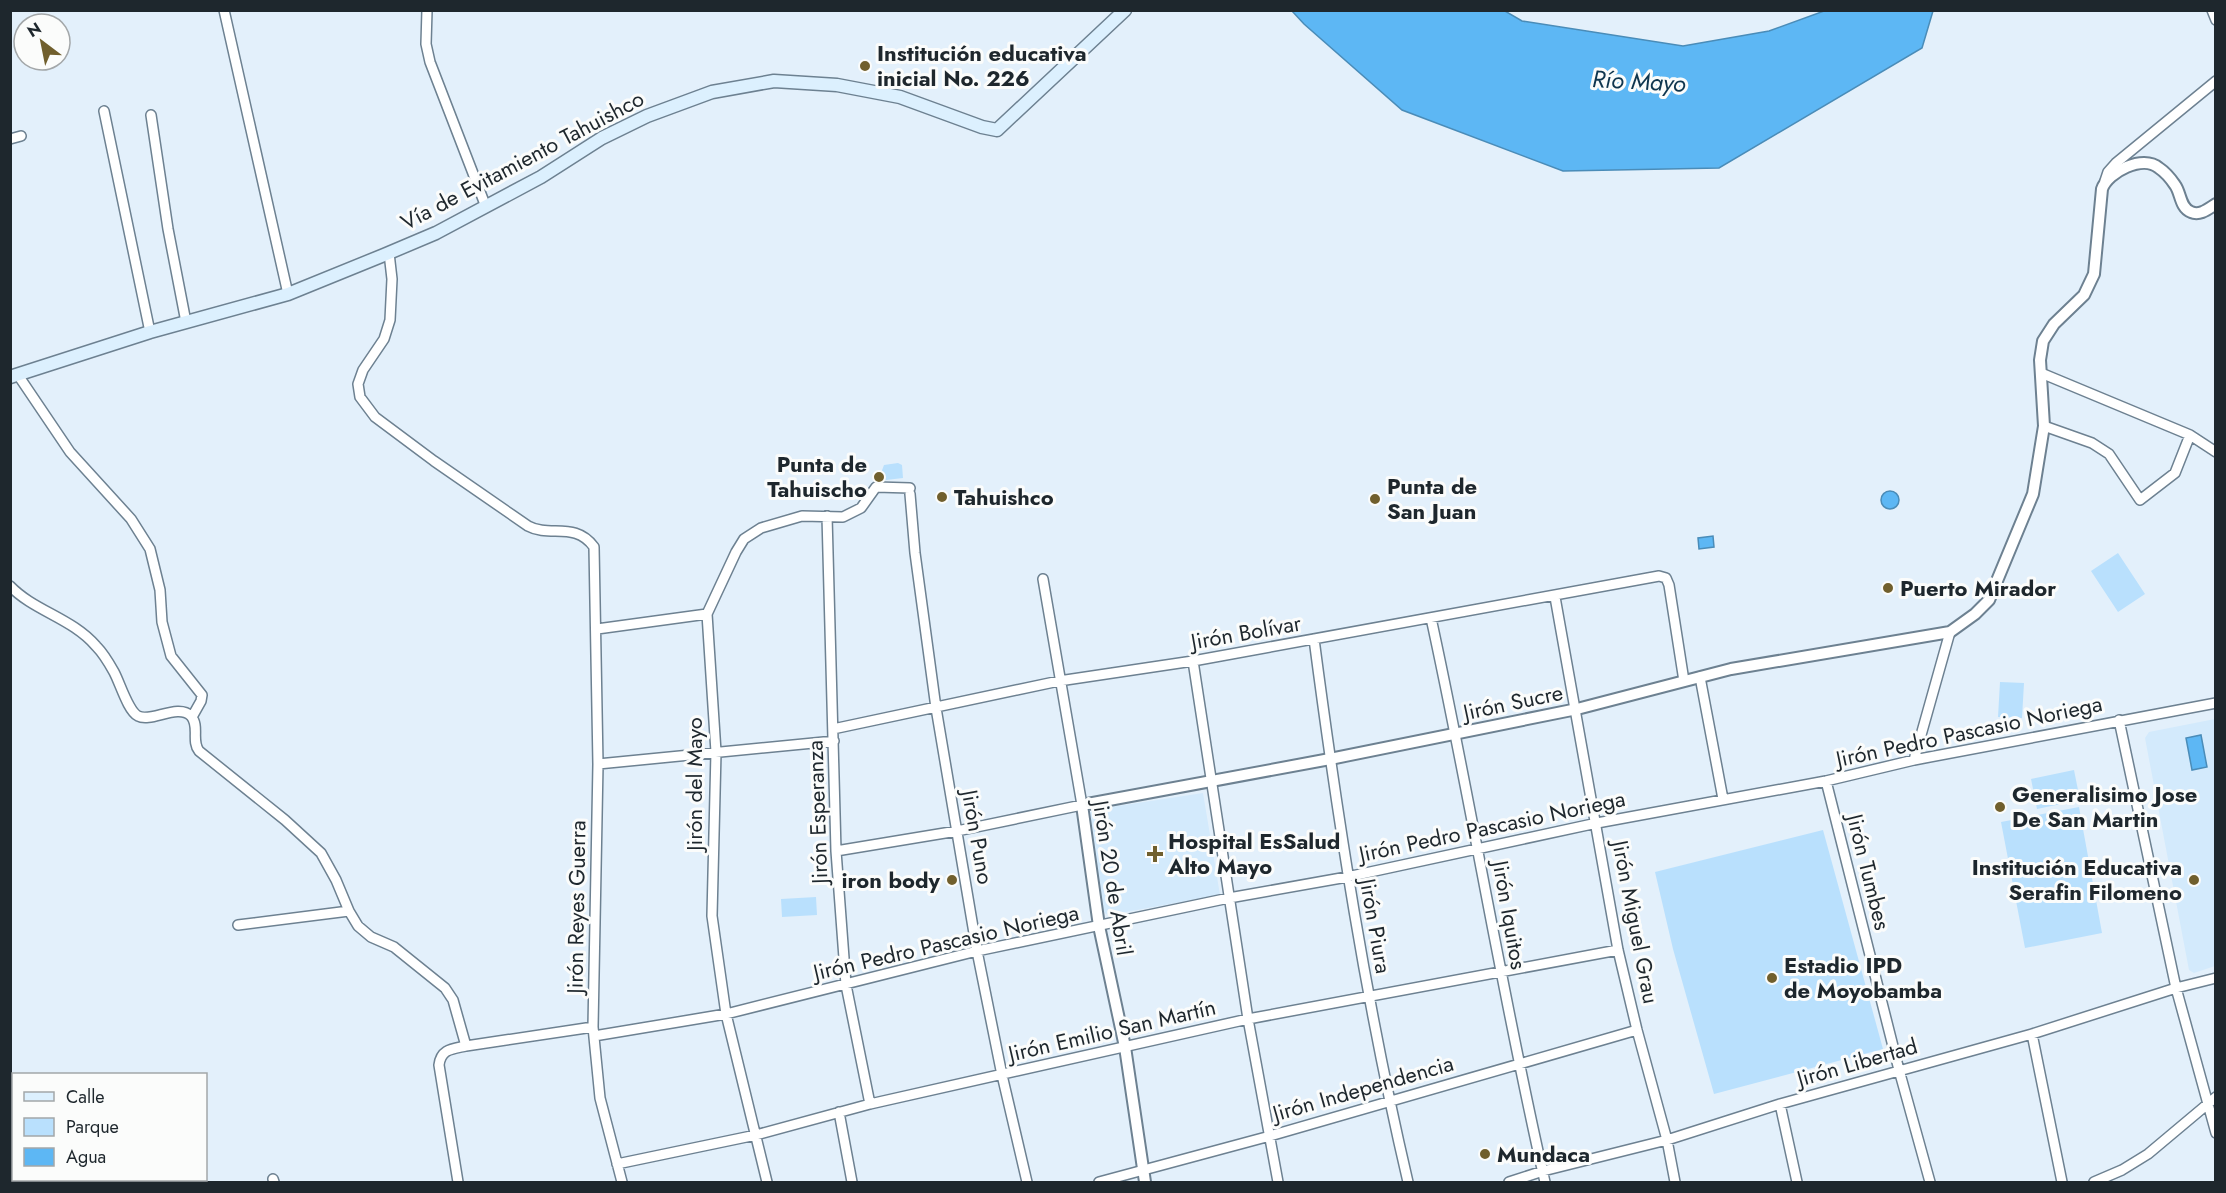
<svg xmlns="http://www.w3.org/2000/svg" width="2226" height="1193" viewBox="0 0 2226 1193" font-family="Jost,sans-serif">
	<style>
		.built { fill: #d3eafc }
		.green { fill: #b9e0fd }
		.water { fill: #5db7f4; stroke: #4a8cb8; stroke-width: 1.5 }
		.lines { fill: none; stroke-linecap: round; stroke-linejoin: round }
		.minor-casing { stroke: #6d8191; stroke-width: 12 }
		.tertiary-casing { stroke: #6d8191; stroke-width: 14 }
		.secondary-casing { stroke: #6d8191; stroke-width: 15 }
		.minor { stroke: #fff; stroke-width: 9 }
		.tertiary { stroke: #fff; stroke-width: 10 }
		.secondary { stroke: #dcf0fe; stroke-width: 12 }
		.poi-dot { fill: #705f2d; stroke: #fbfcfb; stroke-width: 2 }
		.labels { text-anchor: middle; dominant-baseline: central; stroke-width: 6; stroke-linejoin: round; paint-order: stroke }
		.poi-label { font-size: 22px; font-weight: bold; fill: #1e272d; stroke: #fbfcfb; text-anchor: start }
		.street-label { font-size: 22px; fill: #1e272d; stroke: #fbfcfb }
		.water-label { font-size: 24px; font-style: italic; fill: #0f364f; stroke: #fbfcfb }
	</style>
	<rect width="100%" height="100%" fill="#e3f0fb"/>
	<path class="built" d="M2215 719V966L2194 973 2189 970 2145 738 2149 732Z
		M1203 793 1220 895 1109 915 1106 914 1103 911 1090 813 1092 810Z"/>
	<path class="green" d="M898 463 902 465 903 478 878 481 884 465Z
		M2118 553 2145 594 2118 612 2091 571Z
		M2000 682 2024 683 2022 718 1998 717Z
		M2074 770 2080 800 2037 809 2031 779Z
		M2079 807 2102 933 2025 948 2001 822Z
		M1823 830 1883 1049 1714 1094 1673 949 1655 872Z
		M816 897 817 915 782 917 781 899Z"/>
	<path class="water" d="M1292 11H1505L1522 21 1683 46 1769 31 1824 11H1933L1922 48 1719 168 1563 171 1402 110 1304 24Z
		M1881 500a9 9 0 1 1 18 0a9 9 0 1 1-18 0Z
		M1713 536 1714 547 1699 549 1698 538Z
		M2201 735 2207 767 2192 770 2186 738Z"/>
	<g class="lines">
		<g class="minor-casing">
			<path id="minor" d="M224 10 288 294
				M427 10 426 44 430 62 486 207
				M2212 10 2216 20
				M104 111 150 332
				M151 115 168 229 186 322
				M10 139 21 136
				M2105 181 2108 172 2116 163 2216 81
				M389 253 392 279 390 320 384 339 363 370 358 384 360 397 375 417 434 461 528 526C550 538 575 521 594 547L598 764 593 1027 600 1098 622 1182
				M2041 373 2190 435 2216 452
				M18 375 70 452 131 519 150 549 160 590 162 622 171 656 202 695 201 701 192 717
				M2044 426 2092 443 2109 454 2140 500 2175 473 2190 435
				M910 494 915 553 936 708 977 951 1002 1075 1027 1182
				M827 516 836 851 846 985 870 1104
				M10 586C34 611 72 618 96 646 103 653 109 663 114 672 120 683 128 711 138 716 151 723 178 703 191 716 200 726 191 741 199 751L285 820 321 853 336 880 349 911 358 926 371 937 394 947 445 988 453 1000 466 1046
				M1555 597 1618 950 1637 1030 1667 1140 1675 1182
				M1431 618C1472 806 1502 995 1545 1182
				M597 629 707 614
				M1314 639C1338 822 1366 1003 1408 1182
				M1193 661 1248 1019 1278 1182
				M1700 677 1723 799
				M2119 720 2176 988 2216 1133
				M833 729 1059 681 1193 661 1659 576 1666 578 1669 585 1684 681
				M1914 760 1950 632
				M598 764 834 741
				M1826 781 1899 1070 1930 1182
				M836 851 957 831 1082 805 1043 579
				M238 925 349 911
				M2032 1034 2062 1182
				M594 1036 726 1014 977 951 1229 898 1347 877 1597 823 1826 781 1914 760 2216 703
				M1780 1104 1797 1182
				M839 1112 852 1182
				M617 1164 756 1135 870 1104 1248 1019 1618 950
				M273 1179 274 1182
				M458 1182 439 1065C441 1049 452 1049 466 1046L593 1027
				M767 1182 726 1014 712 916 716 752 707 614 736 552 744 539 761 528 802 516 843 517 861 508 876 487 910 488
				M1099 1182 1270 1136 1637 1030
				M1509 1182 1543 1171 1667 1140 1780 1104 2032 1034 2176 988 2216 978
				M2094 1182 2122 1170 2148 1154 2216 1097"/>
		</g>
		<g class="tertiary-casing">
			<path id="tertiary" d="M1145 1182 1125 1047 1099 926 1082 805 1330 759 1577 709 1731 669 1950 632 1975 614 1989 600 2033 494 2044 426 2040 360 2043 341 2054 324 2084 295 2094 274 2102 189C2108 172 2143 154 2159 168 2165 172 2171 179 2175 185 2181 193 2180 208 2191 212 2200 216 2208 209 2216 204"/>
		</g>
		<g class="secondary-casing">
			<path id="secondary" d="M10 377 150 332 288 294 384 255 436 233 541 177 602 138 647 116 712 92 774 81 837 85 900 97 982 127 997 130 1125 10"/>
		</g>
		<use href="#minor" class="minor"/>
		<use href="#tertiary" class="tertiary"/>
		<use href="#secondary" class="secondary"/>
	</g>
	<g class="poi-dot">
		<circle cx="865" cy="66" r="6"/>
		<circle cx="879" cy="477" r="6"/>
		<circle cx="942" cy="497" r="6"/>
		<circle cx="1375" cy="499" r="6"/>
		<circle cx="1888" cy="588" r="6"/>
		<circle cx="2000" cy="807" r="6"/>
		<path d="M1152 845h6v6h6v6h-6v6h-6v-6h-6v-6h6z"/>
		<circle cx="952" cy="880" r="6"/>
		<circle cx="2194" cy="880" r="6"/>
		<circle cx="1772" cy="978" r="6"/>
		<circle cx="1485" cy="1154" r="6"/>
	</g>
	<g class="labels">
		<g class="poi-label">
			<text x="877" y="53">Institución educativa<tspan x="877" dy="25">inicial No. 226</tspan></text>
			<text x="867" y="464" text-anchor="end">Punta de<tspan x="867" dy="25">Tahuischo</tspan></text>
			<text x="1387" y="486">Punta de<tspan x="1387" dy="25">San Juan</tspan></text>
			<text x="954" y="497">Tahuishco</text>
			<text x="1900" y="588">Puerto Mirador</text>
			<text x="2012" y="794">Generalisimo Jose<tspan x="2012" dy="25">De San Martin</tspan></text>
			<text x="1168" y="841">Hospital EsSalud<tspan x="1168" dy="25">Alto Mayo</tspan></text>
			<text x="2182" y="867" text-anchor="end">Institución Educativa<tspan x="2182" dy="25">Serafin Filomeno</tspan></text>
			<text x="940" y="880" text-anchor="end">iron body</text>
			<text x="1784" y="965">Estadio IPD<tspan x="1784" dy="25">de Moyobamba</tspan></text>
			<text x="1497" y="1154">Mundaca</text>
		</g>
		<g class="street-label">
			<text transform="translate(522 160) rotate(-28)">Vía de Evitamiento Tahuishco</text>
			<text transform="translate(1246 632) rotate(-10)">Jirón Bolívar</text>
			<text transform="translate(1513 702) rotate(-12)">Jirón Sucre</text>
			<text transform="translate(1969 731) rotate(-12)">Jirón Pedro Pascasio Noriega</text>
			<text transform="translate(694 784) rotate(-90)">Jirón del Mayo</text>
			<text transform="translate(817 812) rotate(-92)">Jirón Esperanza</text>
			<text transform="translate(1492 826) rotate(-12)">Jirón Pedro Pascasio Noriega</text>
			<text transform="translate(978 837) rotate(80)">Jirón Puno</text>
			<text transform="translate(1869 872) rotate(76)">Jirón Tumbes</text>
			<text transform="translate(1113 878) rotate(81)">Jirón 20 de Abril</text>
			<text transform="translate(576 907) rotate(-89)">Jirón Reyes Guerra</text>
			<text transform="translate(1510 915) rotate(80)">Jirón Iquitos</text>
			<text transform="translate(1636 922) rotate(79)">Jirón Miguel Grau</text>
			<text transform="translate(1376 926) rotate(80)">Jirón Piura</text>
			<text transform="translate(946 942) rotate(-13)">Jirón Pedro Pascasio Noriega</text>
			<text transform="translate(1112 1030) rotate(-13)">Jirón Emilio San Martín</text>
			<text transform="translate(1857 1062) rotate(-16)">Jirón Libertad</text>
			<text transform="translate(1363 1088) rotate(-16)">Jirón Independencia</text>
		</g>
		<g class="water-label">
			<text transform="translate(1639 81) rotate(3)">Río Mayo</text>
		</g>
	</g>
	<rect width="2226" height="1193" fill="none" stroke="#1e272d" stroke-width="24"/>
	<rect x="12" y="1073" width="195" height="108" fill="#fbfcfb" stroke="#a3a7a9" stroke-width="1.5"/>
	<rect x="24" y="1092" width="30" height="9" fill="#dcf0fe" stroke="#a3a7a9" stroke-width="1.5"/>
	<text x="66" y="1103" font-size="18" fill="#1e272d">Calle</text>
	<rect x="24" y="1118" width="30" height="18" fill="#b9e0fd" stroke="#a3a7a9" stroke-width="1.5"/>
	<text x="66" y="1133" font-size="18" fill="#1e272d">Parque</text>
	<rect x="24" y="1148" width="30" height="18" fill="#5db7f4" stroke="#a3a7a9" stroke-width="1.5"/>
	<text x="66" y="1163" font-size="18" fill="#1e272d">Agua</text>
	<g transform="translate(42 42) rotate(328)"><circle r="28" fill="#fbfcfb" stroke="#a3a7a9" stroke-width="1.5"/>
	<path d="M0-4.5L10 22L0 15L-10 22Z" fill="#705f2d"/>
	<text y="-9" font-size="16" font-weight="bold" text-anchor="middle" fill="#1e272d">N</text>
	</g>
</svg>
